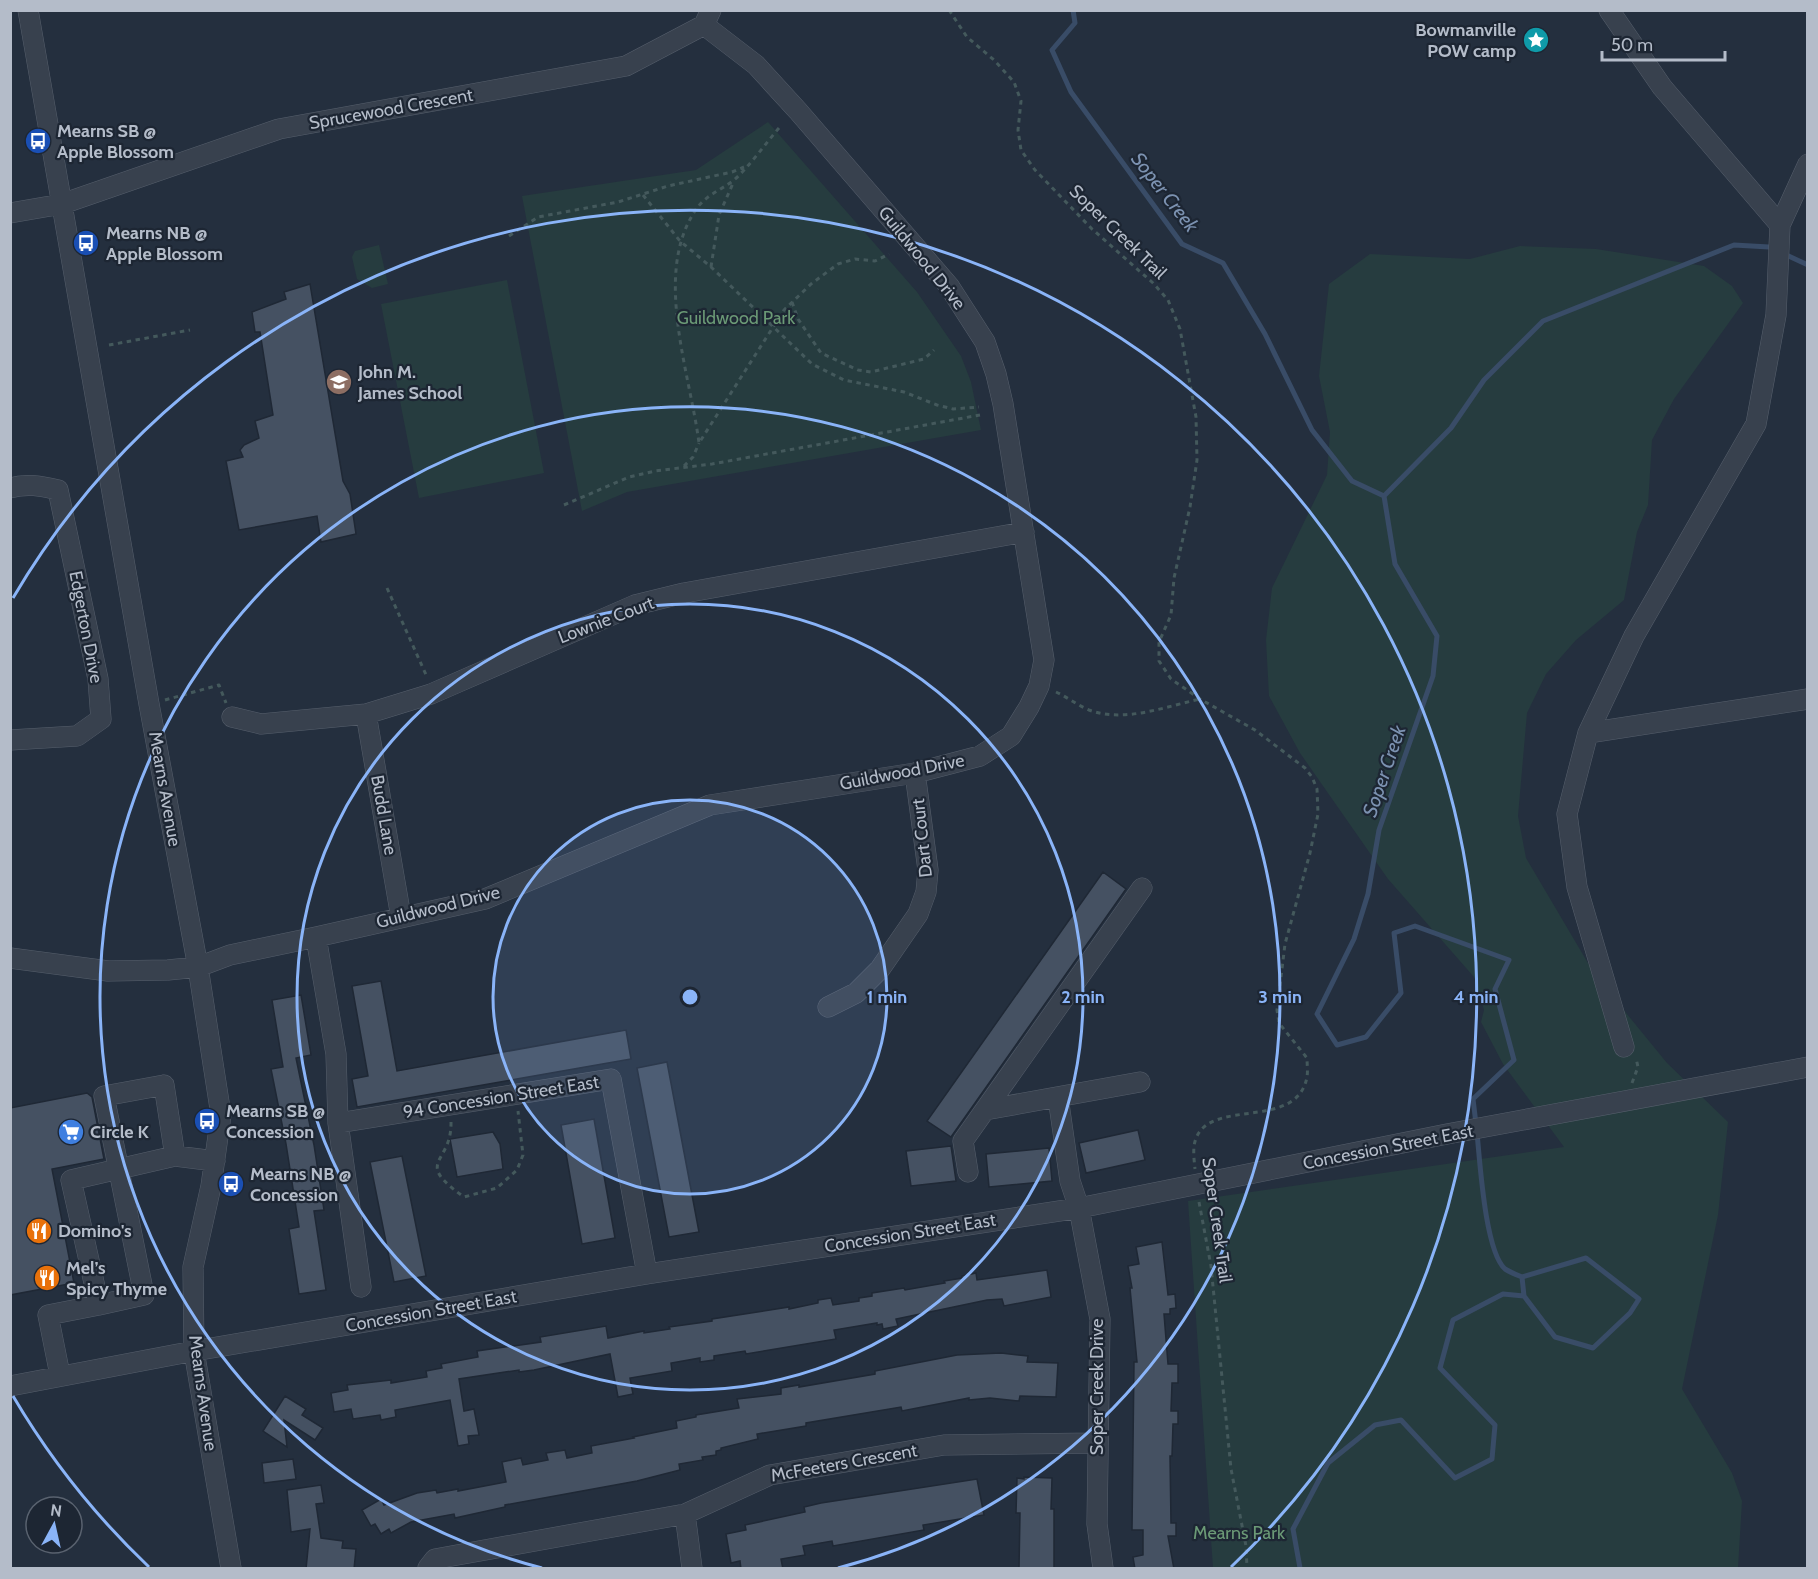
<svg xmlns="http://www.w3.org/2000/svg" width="1818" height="1579" viewBox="0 0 1818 1579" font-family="Cabin,sans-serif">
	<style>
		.green { fill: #263c3f }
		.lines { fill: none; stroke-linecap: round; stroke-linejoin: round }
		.stream { stroke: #394c67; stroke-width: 5 }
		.building { fill: #455162; stroke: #1f2835; stroke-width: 1.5 }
		.minor-casing { stroke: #565f6c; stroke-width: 21 }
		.path { stroke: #44595c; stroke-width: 3; stroke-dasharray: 4.5 4.5; stroke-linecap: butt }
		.minor { stroke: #38414e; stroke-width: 20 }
		.ring { fill: none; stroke: #8ab4f8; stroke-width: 3 }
		.labels { text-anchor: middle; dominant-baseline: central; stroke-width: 4.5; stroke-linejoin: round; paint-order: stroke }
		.poi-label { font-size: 18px; font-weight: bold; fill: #b4bcc9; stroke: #1d2633; text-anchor: start }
		.street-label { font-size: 18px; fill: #b4bcc9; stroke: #1d2633 }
		.park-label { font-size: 18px; fill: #6b9a76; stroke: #1d2633 }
		.water-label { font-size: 20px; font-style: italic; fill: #7c92b1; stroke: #1d2633 }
		.centre { fill: #8ab4f8; stroke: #1d2633; stroke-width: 3 }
		.ring-label { font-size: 18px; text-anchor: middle; font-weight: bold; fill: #8ab4f8; stroke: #1d2633; stroke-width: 4.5; stroke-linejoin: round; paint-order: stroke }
	</style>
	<rect width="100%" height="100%" fill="#242f3e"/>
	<path class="green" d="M768 122 917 292 961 356 971 382 981 430 627 492 582 511 522 196 696 170Z
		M379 245 388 284 372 288 357 279 352 257 355 251Z
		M1520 246 1596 249 1704 266 1732 286 1743 303 1674 399 1652 440 1648 505 1637 532 1624 600 1576 640 1546 674 1527 713 1518 816 1526 858 1595 975 1667 1063 1728 1122 1718 1215 1682 1389 1732 1473 1742 1501 1738 1568H1213L1188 1201 1564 1147 1503 1064 1481 1022 1484 1010 1474 977 1388 879 1300 753 1269 696 1266 640 1272 588 1327 475 1330 432 1319 376 1329 284 1370 254 1470 259Z
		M507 280 544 473 419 498 381 304Z"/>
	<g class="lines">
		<path class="stream" d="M1073 10 1075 23 1052 50 1071 92 1182 244 1223 263 1265 334 1312 430 1352 481 1384 496
			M1782 253 1808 265
			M1384 496 1395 564 1437 636 1433 676 1379 830 1368 894 1354 939 1317 1014 1337 1045 1366 1037 1401 993 1394 933 1415 926 1509 960 1495 989 1514 1060 1473 1099 1476 1124
			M1384 496 1451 428 1484 380 1543 321 1734 245 1769 247 1774 249
			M1522 1277 1586 1258 1639 1299 1630 1313 1593 1348 1555 1337 1524 1296
			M1300 1568 1293 1529 1328 1463 1375 1425 1401 1420 1455 1478 1492 1459 1495 1425 1440 1368 1453 1320 1503 1294 1524 1296 1522 1277C1517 1275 1510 1272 1505 1269 1485 1251 1480 1162 1477 1133"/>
	</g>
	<path class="building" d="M310 284 343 481 350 494 356 534 321 542 317 516 239 530 226 461 243 457 240 450 244 445 259 438 255 421 273 415 260 332H255L252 312 286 299 284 292Z
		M1103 872 1126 889 951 1137 927 1121Z
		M381 981 397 1071 626 1030 631 1059 357 1107 352 1079 368 1076 352 986Z
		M301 995 311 1055 296 1058 314 1145 324 1210 314 1211 326 1290 299 1294 289 1229 299 1227 286 1144 271 1069 283 1067 272 1000Z
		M667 1062 699 1232 669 1237 637 1068Z
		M87 1093 92 1097 104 1159 52 1169 74 1283 10 1295V1108Z
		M594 1119 615 1238 582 1244 561 1125Z
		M1138 1130 1145 1160 1086 1173 1079 1143Z
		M493 1132 500 1144 503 1169 457 1177 450 1139Z
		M951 1146 956 1181 911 1186 906 1151Z
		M1049 1148 1052 1181 989 1187 986 1154Z
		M402 1156 426 1276 394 1282 370 1162Z
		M1162 1242 1168 1295 1175 1294 1176 1308 1170 1309V1314H1164L1168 1364H1178V1383H1172L1171 1411H1178V1424H1173L1172 1456H1170L1171 1523H1176V1536H1168L1174 1569H1135L1133 1557 1143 1555V1530H1132L1134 1362H1137L1130 1288H1132L1128 1266 1139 1264 1136 1247Z
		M1047 1270 1051 1297 1004 1306 1002 1299 987 1300 896 1319 898 1326 883 1329 882 1324 877 1325V1323L834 1330 836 1339 746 1354 745 1351 714 1356V1360L700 1362V1358L671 1363 672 1371 630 1378 633 1394 618 1397 610 1354 534 1370 519 1372V1370L459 1379 464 1411 474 1409 479 1435 468 1436 469 1444 458 1446 450 1400 395 1410 396 1417 381 1420 380 1415 353 1419 351 1409 334 1412 331 1393 348 1390 347 1385 391 1380V1383L427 1377 426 1371 442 1368 441 1364 478 1357 477 1351 541 1342 540 1337 606 1326 608 1338 644 1331V1333L670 1329 669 1327 712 1321V1319L789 1307V1309L818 1303V1300L831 1298 833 1305 859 1301V1298L872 1296V1293L904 1288 905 1290 945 1283 944 1281 962 1278V1276L976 1273 977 1280Z
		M1001 1353 1028 1356 1027 1362 1058 1363 1056 1397 1020 1396 1019 1401 990 1398 969 1400V1398L902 1411 901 1407 806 1423V1426L757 1434 758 1439 721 1448V1450L716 1451V1455L702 1457 703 1460 679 1464 680 1470 637 1481 505 1505V1507L455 1518 454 1514 411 1522 391 1533 389 1529 381 1534 375 1524 371 1526 362 1510 381 1499 384 1505 417 1493 436 1490 437 1493 458 1489V1491L506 1482 502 1462 521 1458 523 1465 548 1460 546 1453 565 1450 567 1458 592 1453 591 1446 634 1438 633 1437 677 1428 676 1421 696 1417V1415L739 1408 737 1399 781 1394V1388L799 1385V1387L875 1374V1371L957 1355Z
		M285 1396 306 1409 302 1415 323 1428 315 1440 284 1420 287 1447 263 1431Z
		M293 1459 296 1479 264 1483 262 1463Z
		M1024 1477 1052 1478 1051 1509H1054V1569H1019L1020 1513H1016L1017 1478 1024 1479Z
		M977 1479 984 1515 923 1525 924 1530 833 1546 832 1541 803 1546 805 1555 781 1559 783 1569H741L740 1561 731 1563 726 1534 746 1530 745 1525 805 1512 804 1507 821 1503Z
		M321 1485 324 1503 316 1504 321 1538 343 1541 342 1548 356 1549 354 1569H306L310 1529 291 1532 287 1490Z"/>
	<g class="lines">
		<g class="minor-casing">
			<path id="minor" d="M28 10 149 704 198 967 221 1115 211 1186 193 1267 194 1351 231 1568
				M1609 10 1662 87 1780 225 1776 315 1756 424 1634 636 1588 733 1567 814 1577 887 1624 1047
				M10 213 62 204 279 129 626 66 704 25 711 10
				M1780 225 1808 164
				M10 488C27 483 41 486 58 490L98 679 101 719 77 736 10 740
				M366 714 401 917
				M232 717 261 724 366 714 431 694 635 605 684 593 1024 532
				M1588 733 1808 699
				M316 937 336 1054 338 1123 361 1287
				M10 958 108 971 168 970 198 967 230 955 316 937 485 899 710 805 915 773 980 756 1011 736 1029 707 1039 686 1044 660 1003 404 996 374 985 342 949 286 798 111 756 65 704 25
				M828 1007 856 993 880 969 918 914 926 892 928 870 915 773
				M1058 1097 1070 1181 1079 1208 1100 1319 1097 1524 1103 1568
				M985 1110 1140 1082
				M338 1123 611 1079 647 1274
				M175 1156 215 1161
				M968 1172 963 1141 1142 888
				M60 1375 48 1315 99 1305 71 1180 175 1156 164 1085 104 1096 144 1295 99 1305
				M10 1386 194 1351 647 1274 1079 1208 1447 1134 1808 1067
				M685 1514 692 1568
				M428 1568 435 1559 685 1514 770 1475 944 1445 1097 1443"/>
		</g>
		<path class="path" d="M949 10 967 37 994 60 1014 82 1021 101 1018 130 1021 150 1035 170 1092 229 1153 283 1168 300 1180 329 1196 417 1197 460 1190 507 1174 578 1171 615 1159 642V661L1171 679 1200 699 1255 730 1305 768 1312 777 1317 789 1318 814 1310 853 1285 944 1277 1010 1279 1023 1307 1058C1307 1064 1308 1071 1307 1077 1297 1130 1215 1099 1197 1136 1192 1146 1194 1158 1195 1169
			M779 128C766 143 748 168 734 180 720 191 705 195 695 211 653 274 690 373 699 443L784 310 811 284 838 264 855 259 875 261 889 254
			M643 195 680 241 711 267 812 364 844 380 904 392 937 405 953 409 979 407
			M509 236 538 217 618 202 668 186 732 172 744 167
			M711 267 719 215 734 181
			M792 302 798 319 821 353 858 370 871 372 924 359 934 350
			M109 345 190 330
			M684 466 693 457 699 443
			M564 505 629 477 655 471 712 464 980 415
			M387 588 427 677
			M1056 692C1067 697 1077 705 1089 710 1124 723 1164 707 1200 699
			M165 700 219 685 226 703
			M1632 1083 1638 1067 1636 1058
			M451 1122C452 1165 412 1160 464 1197L497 1188 517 1170 523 1155 518 1111
			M1199 1202 1211 1266 1231 1469 1246 1546 1247 1568"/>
		<use href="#minor" class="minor"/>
	</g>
	<circle cx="690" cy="997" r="197" fill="#8ab4f8" fill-opacity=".12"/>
	<g class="ring">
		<circle cx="690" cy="997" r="197"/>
		<circle cx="690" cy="997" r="393"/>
		<path d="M542 1568A590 590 0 1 1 838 1568"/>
		<path d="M149 1567A786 786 0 0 1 13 1396M13 598A786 786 0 1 1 1231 1567"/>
	</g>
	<defs>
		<g id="sight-disc" transform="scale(1.35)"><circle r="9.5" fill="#0f9aa8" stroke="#1d2633"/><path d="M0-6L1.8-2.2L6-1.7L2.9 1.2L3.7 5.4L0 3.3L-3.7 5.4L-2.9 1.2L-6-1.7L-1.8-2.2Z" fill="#fff"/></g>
		<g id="bus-disc" transform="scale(1.35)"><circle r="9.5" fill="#1a4fb4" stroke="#1d2633"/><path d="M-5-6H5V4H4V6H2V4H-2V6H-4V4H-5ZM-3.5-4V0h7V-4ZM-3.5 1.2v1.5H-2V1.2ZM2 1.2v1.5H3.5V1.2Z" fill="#fff"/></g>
		<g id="school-disc" transform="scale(1.35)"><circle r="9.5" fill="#8d6e63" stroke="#1d2633"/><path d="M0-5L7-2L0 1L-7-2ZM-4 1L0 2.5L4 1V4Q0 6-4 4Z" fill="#fff"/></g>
		<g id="supermarket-disc" transform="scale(1.35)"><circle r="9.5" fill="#3f7fe0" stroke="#1d2633"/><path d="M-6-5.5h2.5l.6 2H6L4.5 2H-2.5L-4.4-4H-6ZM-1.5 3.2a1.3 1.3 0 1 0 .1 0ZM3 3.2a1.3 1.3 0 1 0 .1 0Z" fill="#fff"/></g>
		<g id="restaurant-disc" transform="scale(1.35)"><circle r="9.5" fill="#e8710a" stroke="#1d2633"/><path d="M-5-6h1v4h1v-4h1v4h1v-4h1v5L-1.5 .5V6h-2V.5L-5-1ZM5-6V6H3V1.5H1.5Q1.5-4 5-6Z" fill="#fff"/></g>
	</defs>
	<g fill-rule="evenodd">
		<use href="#sight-disc" x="1536" y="40"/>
		<use href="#bus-disc" x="38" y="141"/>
		<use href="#bus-disc" x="86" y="243"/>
		<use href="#school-disc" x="339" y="382"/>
		<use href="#bus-disc" x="207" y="1121"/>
		<use href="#supermarket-disc" x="71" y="1132"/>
		<use href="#bus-disc" x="231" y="1184"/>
		<use href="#restaurant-disc" x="39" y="1231"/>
		<use href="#restaurant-disc" x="47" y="1278"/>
	</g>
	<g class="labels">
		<g class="poi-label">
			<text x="1516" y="30" text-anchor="end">Bowmanville<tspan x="1516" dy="21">POW camp</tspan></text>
			<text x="57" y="131">Mearns SB @<tspan x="57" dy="21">Apple Blossom</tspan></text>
			<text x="106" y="233">Mearns NB @<tspan x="106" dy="21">Apple Blossom</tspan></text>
			<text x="358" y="372">John M.<tspan x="358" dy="21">James School</tspan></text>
			<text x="226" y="1111">Mearns SB @<tspan x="226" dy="21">Concession</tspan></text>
			<text x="90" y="1132">Circle K</text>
			<text x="250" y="1174">Mearns NB @<tspan x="250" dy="21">Concession</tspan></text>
			<text x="58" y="1231">Domino's</text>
			<text x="66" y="1268">Mel’s<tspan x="66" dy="21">Spicy Thyme</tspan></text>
		</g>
		<g class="street-label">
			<text transform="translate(391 109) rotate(-10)">Sprucewood Crescent</text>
			<text transform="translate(1118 232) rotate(44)">Soper Creek Trail</text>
			<text transform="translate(922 258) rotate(51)">Guildwood Drive</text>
			<text transform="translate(606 620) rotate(-21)">Lownie Court</text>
			<text transform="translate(86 627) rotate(79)">Edgerton Drive</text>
			<text transform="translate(902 772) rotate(-11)">Guildwood Drive</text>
			<text transform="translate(165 789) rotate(80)">Mearns Avenue</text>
			<text transform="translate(384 815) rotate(80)">Budd Lane</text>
			<text transform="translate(922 838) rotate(-96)">Dart Court</text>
			<text transform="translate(438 907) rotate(-14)">Guildwood Drive</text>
			<text transform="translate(501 1097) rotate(-9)">94 Concession Street East</text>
			<text transform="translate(1388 1147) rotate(-11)">Concession Street East</text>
			<text transform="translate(1217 1220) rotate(82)">Soper Creek Trail</text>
			<text transform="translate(910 1233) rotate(-9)">Concession Street East</text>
			<text transform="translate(431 1311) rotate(-10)">Concession Street East</text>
			<text transform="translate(1097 1387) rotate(-90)">Soper Creek Drive</text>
			<text transform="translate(203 1393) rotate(82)">Mearns Avenue</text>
			<text transform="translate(844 1463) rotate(-10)">McFeeters Crescent</text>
		</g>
		<g class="park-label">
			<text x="736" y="318">Guildwood Park</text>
			<text x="1239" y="1533">Mearns Park</text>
		</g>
		<g class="water-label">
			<text transform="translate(1165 192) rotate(52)">Soper Creek</text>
			<text transform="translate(1384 771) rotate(-71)">Soper Creek</text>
		</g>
	</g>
	<circle cx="690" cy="997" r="9" class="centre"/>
	<g class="ring-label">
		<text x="887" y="1003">1 min</text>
		<text x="1083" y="1003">2 min</text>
		<text x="1280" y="1003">3 min</text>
		<text x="1476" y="1003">4 min</text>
	</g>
	<rect width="1818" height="1579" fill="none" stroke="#b4bcc9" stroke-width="24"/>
	<g transform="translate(54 1525) rotate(8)"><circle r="28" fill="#1d2633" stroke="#59626f" stroke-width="1.5"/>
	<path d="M0-4.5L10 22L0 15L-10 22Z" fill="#8ab4f8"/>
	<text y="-9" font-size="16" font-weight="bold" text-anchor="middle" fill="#b4bcc9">N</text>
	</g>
	<path d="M1602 51v9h123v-9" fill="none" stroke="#b4bcc9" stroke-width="3"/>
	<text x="1611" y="51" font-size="18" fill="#b4bcc9" stroke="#1d2633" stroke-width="4.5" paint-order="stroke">50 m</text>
</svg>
